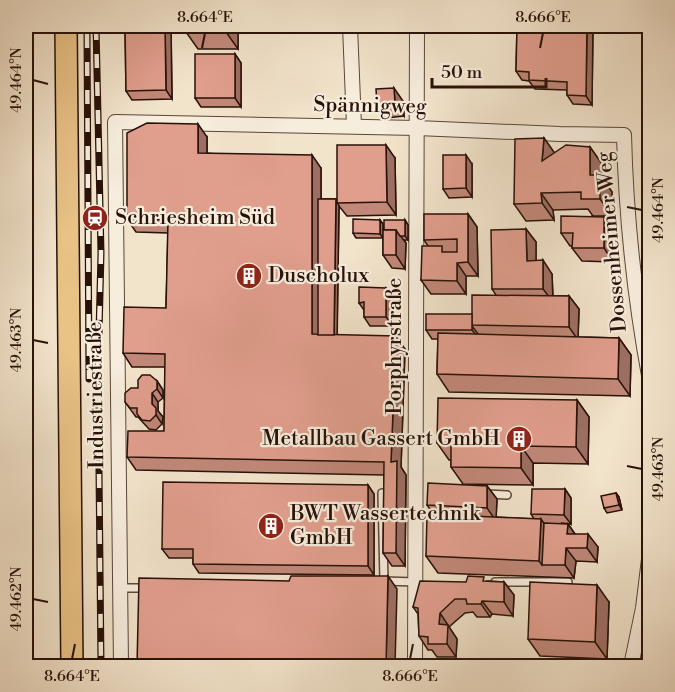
<svg xmlns="http://www.w3.org/2000/svg" width="675" height="692" font-family="'Libre Bodoni',serif">
<style>
.lines{fill:none;stroke-linecap:round;stroke-linejoin:round}
.lane-casing{stroke:#5a4639;stroke-width:10}
.street-casing{stroke:#5a4639;stroke-width:16}
.primary-casing{stroke:#281108;stroke-width:24}
.lane{stroke:#f7eddd;stroke-width:7}
.street{stroke:#f7eddd;stroke-width:14}
.primary{stroke:#e9c286;stroke-width:21}
.rail-casing{stroke:#281108;stroke-width:7}
.rail{stroke:#f7eddd;stroke-width:4.5;stroke-dasharray:14;stroke-linecap:butt}
.wall{fill:#c18879;stroke:#281108;stroke-width:1.5}
.shaded-wall{fill:#9d6f63;stroke:#281108;stroke-width:1.5}
.building{fill:#e09e8d;stroke:#281108;stroke-width:1.5}
.ticks{fill:none;stroke:#281108;stroke-width:2}
.labels{text-anchor:middle;dominant-baseline:central;stroke-width:4.5;stroke-linejoin:round;paint-order:stroke}
.street-label{font-size:21px;fill:#281108;stroke:#f7eddd}
.poi-label{font-size:21px;fill:#281108;stroke:#f7eddd;text-anchor:start}
.neatline{fill:none;stroke:#281108;stroke-width:2}
.ticks-label{font-size:15px;text-anchor:middle;fill:#281108}
</style>
<rect width="100%" height="100%" fill="#f2e3cb"/>
<filter id="stains"><feTurbulence type="fractalNoise" baseFrequency=".00333" numOctaves="4"/><feColorMatrix values="0 0 0 0 .2 0 0 0 0 .09 0 0 0 0 .02 0 0 0 .5 -.17"/></filter>
<radialGradient id="worn" r=".72"><stop offset=".6" stop-color="#630" stop-opacity="0"/><stop offset="1" stop-color="#630" stop-opacity=".3"/></radialGradient>
<g class="lines">
<g class="lane-casing">
<g id="lane">
<polyline points="487,494 507,495"/>
<polyline points="381,581 384,581 382,493"/>
<polyline points="384,581 415,582"/>
<polyline points="495,582 568,582"/>
<polyline points="120,588 140,588"/>
</g>
</g>
<g class="street-casing">
<g id="street">
<polyline points="350,26 354,126"/>
<path d="M 121,666 L 115,122 L 417,128 L 560,134 L 624,135 C 626,216 635,301 650,381"/>
<polyline points="415,666 417,26"/>
<polyline points="631,666 643,608 650,551"/>
</g>
</g>
<g class="primary-casing">
<polyline id="primary" points="66,26 72,666"/>
</g>
<use href="#lane" class="lane"/>
<use href="#street" class="street"/>
<use href="#primary" class="primary"/>
<g class="rail-casing">
<g id="rail">
<polyline points="96,26 101,253 98,373 101,666"/>
<polyline points="87,34 89,379"/>
</g>
</g>
<use href="#rail" class="rail"/>
</g>
<g class="wall">
<polygon points="125,26 171,26 172,99 132,100 126,91"/>
<polygon points="186,26 238,26 238,49 198,49 186,32"/>
<polygon points="517,26 593,26 592,105 573,104 567,95 567,90 535,89 529,81 522,80 516,71"/>
<polygon points="235,54 241,63 241,107 201,107 195,98"/>
<polygon points="403,101 404,116 386,118 377,105"/>
<polygon points="207,137 207,153 321,168 321,199 336,199 337,201 395,158 396,215 347,216 339,206 337,335 405,349 401,467 406,475 405,566 392,566 383,553 384,475 136,470 127,457 164,431 165,367 132,367 123,353 166,308 168,233 136,232 127,219"/>
<polygon points="544,138 554,153 590,147 602,164 602,178 612,192 612,216 593,216 613,230 613,262 582,261 572,248 572,246 570,246 561,233 593,216 588,209 553,210 554,220 526,221 514,204"/>
<polygon points="472,164 472,197 449,198 443,189"/>
<polygon points="468,214 477,227 478,276 466,276 466,294 431,294 421,280 428,246 424,240"/>
<polygon points="380,220 383,224 383,230 405,220 408,225 408,240 404,240 406,243 405,269 392,268 383,255 383,238 356,238 353,233"/>
<polygon points="526,229 536,242 536,260 552,274 553,296 569,296 579,309 578,337 619,338 631,355 630,396 449,392 437,374 438,339 432,339 426,330 472,314 496,295 492,289"/>
<polygon points="393,296 393,326 370,326 364,317 364,310 359,303"/>
<polygon points="157,381 163,390 163,398 158,402 158,411 163,417 162,424 156,430 149,429 138,417 136,417 125,402"/>
<polygon points="577,400 589,417 588,464 533,463 533,485 463,484 451,467 451,460 449,460 437,443"/>
<polygon points="368,485 374,494 374,575 199,573 193,564 193,558 169,558 162,549"/>
<polygon points="487,486 497,499 496,517 534,519 531,514 565,489 571,498 571,524 561,523 568,524 575,534 598,547 597,562 576,561 574,578 438,573 426,556 434,515 427,505"/>
<polygon points="616,493 619,497 622,510 607,513 604,508"/>
<polygon points="487,581 504,582 514,595 513,616 492,614 490,617 477,617 473,612 465,613 449,627 457,639 456,657 437,657 432,650 428,650 419,636 418,614 413,607"/>
<polygon points="609,602 607,659 540,656 528,639"/>
</g>
<g class="shaded-wall">
<polygon points="165,26 171,26 172,99 166,90"/>
<polygon points="226,26 238,26 238,49 226,32"/>
<polygon points="587,26 593,26 592,105 586,96"/>
<polygon points="235,54 241,63 241,107 235,98"/>
<polygon points="394,88 403,101 404,116 395,103"/>
<polygon points="198,124 207,137 207,166 198,153"/>
<polygon points="544,138 556,155 542,161"/>
<polygon points="386,145 395,158 396,215 387,202"/>
<polygon points="590,147 602,164 602,178 612,192 612,216 600,199 590,175"/>
<polygon points="312,155 321,168 321,343 312,334"/>
<polygon points="466,155 472,164 472,197 466,188"/>
<polygon points="541,193 553,210 554,220 542,203"/>
<polygon points="336,199 339,206 337,348 334,343"/>
<polygon points="468,214 477,227 478,276 468,262"/>
<polygon points="604,217 613,230 613,262 604,248"/>
<polygon points="380,220 383,224 383,238 380,234"/>
<polygon points="405,220 408,225 408,240 405,236"/>
<polygon points="526,229 536,242 536,274 527,261"/>
<polygon points="396,230 406,243 405,269 396,255"/>
<polygon points="543,260 552,274 553,302 543,289"/>
<polygon points="457,263 466,276 466,294 457,281"/>
<polygon points="386,288 393,296 393,326 386,317"/>
<polygon points="569,296 579,309 578,340 569,327"/>
<polygon points="472,326 479,335 479,339 472,330"/>
<polygon points="396,336 405,349 401,467 406,475 405,566 396,553 391,462"/>
<polygon points="619,338 631,355 630,396 618,379"/>
<polygon points="157,381 163,390 163,398 157,389"/>
<polygon points="152,393 158,402 158,411 163,417 162,424 156,415 152,404"/>
<polygon points="577,400 589,417 588,464 576,447"/>
<polygon points="521,446 533,463 533,485 521,468"/>
<polygon points="368,485 374,494 374,575 368,566"/>
<polygon points="487,486 497,499 496,521 487,508"/>
<polygon points="565,489 571,498 571,524 564,515"/>
<polygon points="616,493 619,497 622,510 619,505"/>
<polygon points="541,519 553,536 542,565 539,561"/>
<polygon points="568,524 577,537 567,534"/>
<polygon points="588,534 598,547 597,562 587,548"/>
<polygon points="566,548 576,561 574,578 565,565"/>
<polygon points="388,576 397,589 395,666 386,666"/>
<polygon points="504,582 514,595 513,616 504,602"/>
<polygon points="597,585 609,602 607,659 595,642"/>
<polygon points="482,601 492,614 490,617 481,604"/>
<polygon points="440,613 457,639 456,657 447,644 439,624"/>
</g>
<g class="building">
<polygon points="125,26 165,26 166,90 126,91"/>
<rect x="186" y="26" width="40" height="6"/>
<polygon points="517,26 587,26 586,96 567,95 567,82 529,80 529,72 516,71"/>
<rect x="195" y="54" width="40" height="44"/>
<polygon points="394,88 395,103 377,105 376,89"/>
<polygon points="147,123 198,124 198,153 312,155 312,334 396,336 391,462 397,461 396,553 383,553 384,462 127,457 128,431 164,431 165,354 123,353 124,307 166,308 168,220 127,219 127,133"/>
<polygon points="544,138 542,161 566,145 590,147 590,175 600,175 600,199 581,199 581,192 541,193 542,203 514,204 515,139"/>
<polygon points="337,145 386,145 387,202 337,203"/>
<polygon points="443,155 466,155 466,188 443,189"/>
<polygon points="318,199 336,199 334,335 318,335"/>
<polygon points="424,214 468,214 468,262 457,263 457,281 421,280 422,246 442,246 442,252 457,252 457,239 424,240"/>
<polygon points="561,216 604,217 604,248 572,248 573,233 561,233"/>
<polygon points="353,219 380,220 380,234 353,233"/>
<polygon points="384,220 405,220 405,236 400,236 396,230 384,230"/>
<polygon points="526,229 527,261 543,260 543,289 492,289 491,230"/>
<rect x="383" y="230" width="13" height="25"/>
<polygon points="359,287 386,288 386,317 364,317 364,302 359,303"/>
<polygon points="472,295 569,296 569,327 472,325"/>
<rect x="426" y="314" width="46" height="16"/>
<polygon points="438,333 619,338 618,379 437,374"/>
<polygon points="142,375 150,375 157,381 157,389 152,393 152,404 156,408 156,415 150,421 142,420 137,414 137,408 130,408 125,402 125,393 131,388 138,388 138,380"/>
<polygon points="438,398 577,400 576,447 521,446 521,468 451,467 451,444 437,443"/>
<polygon points="163,482 368,485 368,566 193,564 193,549 162,549"/>
<polygon points="428,483 487,486 487,508 427,505"/>
<polygon points="532,489 565,489 564,515 531,514"/>
<polygon points="616,493 619,505 604,508 601,496"/>
<polygon points="427,514 541,519 539,561 426,556"/>
<polygon points="544,523 568,524 567,534 588,534 587,548 566,548 565,565 542,565"/>
<polygon points="291,576 388,576 386,666 137,666 139,578 289,581"/>
<polygon points="468,576 484,577 483,581 504,582 504,602 482,601 481,604 467,604 466,599 455,599 440,613 439,624 448,625 447,644 428,644 428,637 419,636 418,608 413,607 420,581 466,582"/>
<polygon points="530,582 597,585 595,642 528,639"/>
</g>
<path class="ticks" d="M 202,48 L 205,33M 540,48 L 543,33M 33,80 L 48,84M 627,207 L 642,210M 33,340 L 48,343M 627,466 L 642,469M 33,599 L 48,602M 72,659 L 75,644M 410,659 L 413,644"/>
<defs>
<g id="station-disc" transform="scale(1.35)"><circle r="9.5" fill="#8f2418" stroke="#f7eddd"/><path d="M-3-6H3Q5-6 5-4V2Q5 4 3 4L4.5 6H3L1.5 4h-3L-3 6H-4.5L-3 4Q-5 4-5 2V-4Q-5-6-3-6ZM-3.5-4v3h7v-3ZM-3.5 1v1.5H-2V1ZM2 1v1.5H3.5V1Z" fill="#fff"/></g>
<g id="building-disc" transform="scale(1.35)"><circle r="9.5" fill="#8f2418" stroke="#f7eddd"/><path d="M-4-6H4V6H1V3H-1V6H-4ZM-2.5-4.3h1.7v1.8h-1.7ZM.8-4.3h1.7v1.8H.8ZM-2.5-1h1.7V.8h-1.7ZM.8-1h1.7V.8H.8Z" fill="#fff"/></g>
</defs>
<g fill-rule="evenodd">
<use href="#station-disc" x="95" y="218"/>
<use href="#building-disc" x="249" y="276"/>
<use href="#building-disc" x="519" y="439"/>
<use href="#building-disc" x="271" y="526"/>
</g>
<g class="labels">
<g class="street-label">
<text transform="translate(370 106) rotate(1)">Spännigweg</text>
<text transform="translate(612 242) rotate(-95)">Dossenheimer Weg</text>
<text transform="translate(395 346) rotate(-90)">Porphyrstraße</text>
<text transform="translate(96 395) rotate(-91)">Industriestraße</text>
</g>
<g class="poi-label">
<text x="115" y="218">Schriesheim Süd</text>
<text x="268" y="276">Duscholux</text>
<text x="500" y="439" text-anchor="end">Metallbau Gassert GmbH</text>
<text x="290" y="514">BWT Wassertechnik<tspan x="290" dy="24">GmbH</tspan></text>
</g>
</g>
<rect width="675" height="692" fill="none" stroke="#f2e3cb" stroke-width="66"/>
<path d="M432 78v9h114v-9" fill="none" stroke="#281108" stroke-width="3"/>
<text x="441" y="78" font-size="18" fill="#281108" stroke="#f7eddd" stroke-width="4.5" paint-order="stroke">50 m</text>
<rect x="33" y="33" width="609" height="626" class="neatline"/>
<g class="ticks-label">
<text x="205" y="22">8.664°E</text>
<text x="543" y="22">8.666°E</text>
<text transform="translate(16 80) rotate(-90)" y="5">49.464°N</text>
<text transform="translate(658 210) rotate(-90)" y="5">49.464°N</text>
<text transform="translate(16 340) rotate(-90)" y="5">49.463°N</text>
<text transform="translate(658 469) rotate(-90)" y="5">49.463°N</text>
<text transform="translate(16 599) rotate(-90)" y="5">49.462°N</text>
<text x="72" y="681">8.664°E</text>
<text x="410" y="681">8.666°E</text>
</g>
<rect width="100%" height="100%" filter="url(#stains)"/>
<rect width="100%" height="100%" fill="url(#worn)"/>
</svg>
